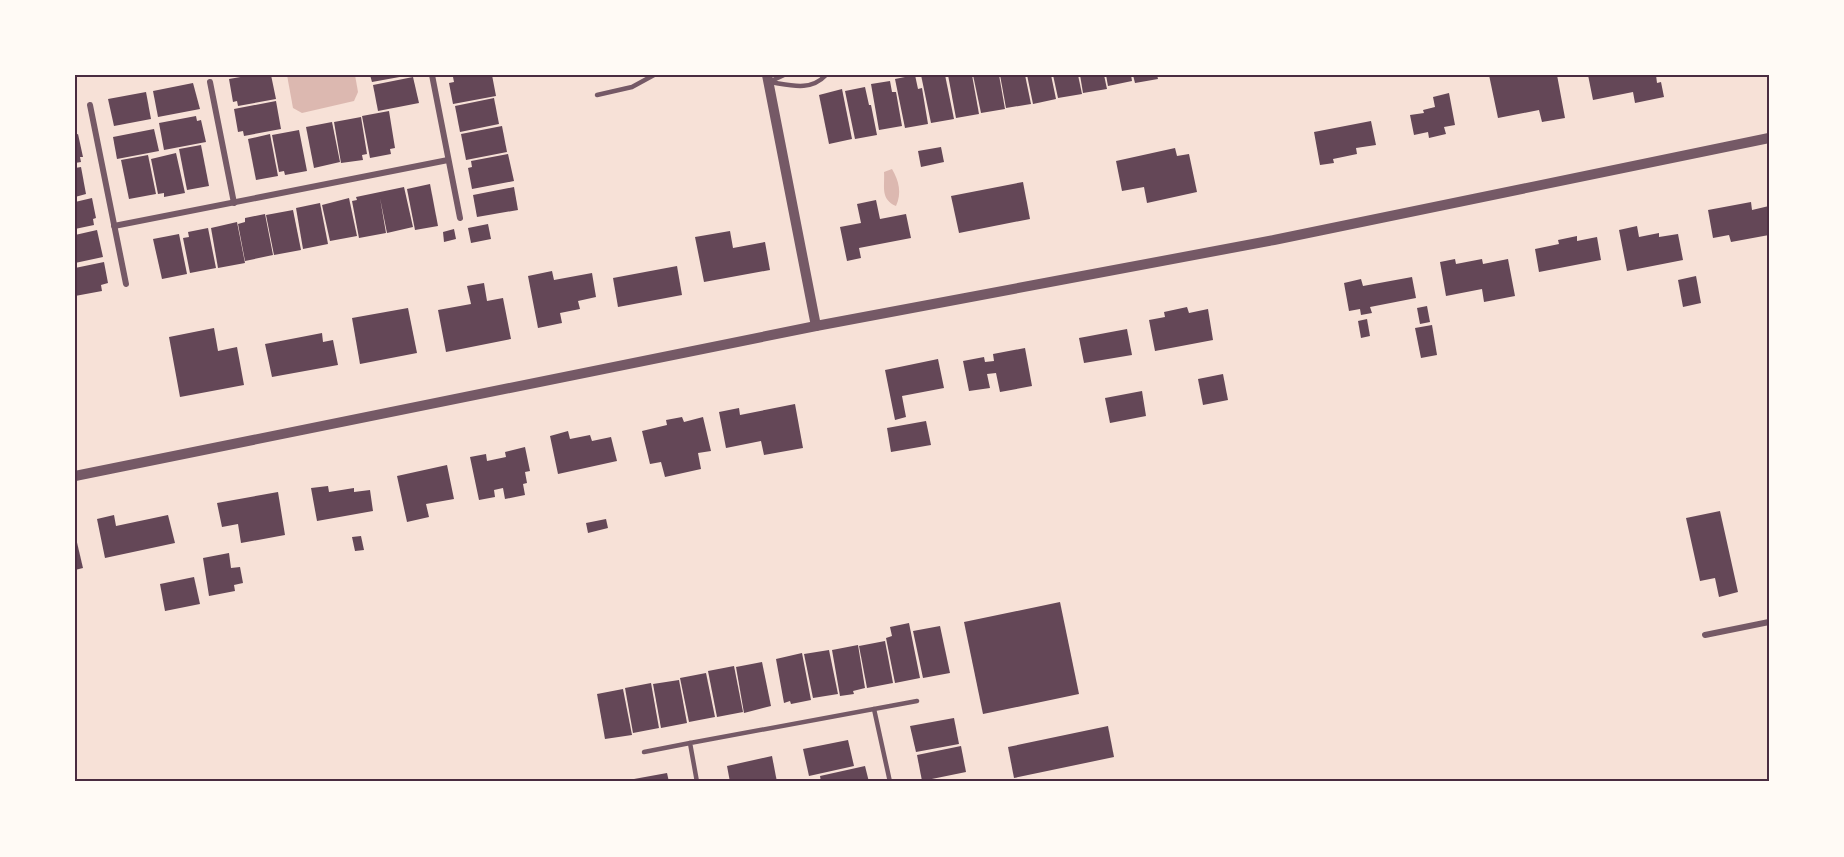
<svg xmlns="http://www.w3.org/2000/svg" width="1844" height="857" font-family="'Crimson Pro',serif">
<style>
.water{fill:#dcb8b0}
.building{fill:#644757}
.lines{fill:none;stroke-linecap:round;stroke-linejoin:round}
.service{stroke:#755966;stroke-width:4.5}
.minor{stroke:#755966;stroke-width:6}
.tertiary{stroke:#755966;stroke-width:10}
.neatline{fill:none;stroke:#4a2c40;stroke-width:2}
</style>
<rect width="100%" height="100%" fill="#f7e1d7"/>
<g class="water">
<polygon points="287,75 355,75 358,92 354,101 302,113 293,108"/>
<path d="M 892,169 C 899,181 902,193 896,206 C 880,199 885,187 884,172 Z"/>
</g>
<g class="building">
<polygon points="252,75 271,75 276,99 238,106 237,101 233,102 229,79"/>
<polygon points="370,75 405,75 405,76 372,82"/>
<polygon points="463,75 492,75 496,96 453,104 449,83 454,82 453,77"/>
<polygon points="915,75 918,89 922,88 928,124 905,128 895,79"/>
<polygon points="921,75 945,75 954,119 931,123"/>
<polygon points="948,75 972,75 979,114 956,118"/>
<polygon points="973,75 999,75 1005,109 981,113"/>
<polygon points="1000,75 1025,75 1031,104 1006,108"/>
<polygon points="1027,75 1051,75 1056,99 1033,104"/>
<polygon points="1053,75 1078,75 1082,94 1058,98"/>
<polygon points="1080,75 1104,75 1107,89 1083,93"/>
<polygon points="1106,75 1131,75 1132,81 1108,86"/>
<polygon points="1133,75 1157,75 1158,79 1135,83"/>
<polygon points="1489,75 1557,75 1565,118 1542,122 1539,110 1498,118"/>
<polygon points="1588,75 1656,75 1657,83 1661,82 1664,97 1635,103 1633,92 1593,100"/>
<polygon points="413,77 419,103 378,111 373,85"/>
<polygon points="890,81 892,92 896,92 902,126 879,130 871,84"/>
<polygon points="193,83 200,109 158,117 153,91"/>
<polygon points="865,87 869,105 871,105 877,135 855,139 845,91"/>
<polygon points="842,89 852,139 829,144 819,95"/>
<polygon points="146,92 151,119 114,126 108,99"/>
<polygon points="1449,93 1455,125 1444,127 1446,134 1429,138 1428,132 1414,135 1410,115 1424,113 1423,110 1435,107 1433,97"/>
<polygon points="494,98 499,124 460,132 455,106"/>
<polygon points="276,101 281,129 244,136 243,131 238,132 234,109"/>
<polygon points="389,111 395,148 390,149 391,154 370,158 362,116"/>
<polygon points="196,116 197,121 201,120 206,142 164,150 159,123"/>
<polygon points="361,117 367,154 362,155 363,160 341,163 334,122"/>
<polygon points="1371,121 1376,145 1356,148 1357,154 1333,159 1334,163 1320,165 1314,132"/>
<polygon points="332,122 340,162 314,168 306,127"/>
<polygon points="502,126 507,152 466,160 461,134"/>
<polygon points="154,129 159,151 117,159 113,137"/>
<polygon points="299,130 307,171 285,175 284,171 279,172 272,135"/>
<polygon points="78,134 83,157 80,157 81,162 75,163 75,135"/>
<polygon points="270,134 278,176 256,180 248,139"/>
<polygon points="201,145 209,186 187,190 179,149"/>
<polygon points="941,147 944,162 921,167 918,151"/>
<polygon points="1175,148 1177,156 1189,154 1197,192 1147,203 1144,187 1122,191 1116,161"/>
<polygon points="176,153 185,193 164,197 164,193 158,194 151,159"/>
<polygon points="508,154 514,181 472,189 468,168 472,167 471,161"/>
<polygon points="148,155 156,194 129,199 121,160"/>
<polygon points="81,167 86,194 75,197 75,168"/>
<polygon points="1023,182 1030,219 959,233 951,196"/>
<polygon points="430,184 438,226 415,230 407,189"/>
<polygon points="404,187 413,227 387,233 380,198 386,233 359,238 352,201 357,200 356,197"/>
<polygon points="514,187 518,210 477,217 473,195"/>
<polygon points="92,198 96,218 93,219 94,225 75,229 75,202"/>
<polygon points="349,198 357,236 330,241 322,205"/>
<polygon points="876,200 880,219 906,214 911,238 859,248 861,258 847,261 840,227 861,223 857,204"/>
<polygon points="1751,202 1752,210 1769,206 1769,235 1731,242 1729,235 1713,238 1708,210"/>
<polygon points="320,203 328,244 303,249 296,208"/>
<polygon points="293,210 301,250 274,255 266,215"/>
<polygon points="265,214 273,255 245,261 238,224 245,222 245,218"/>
<polygon points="237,222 245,263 218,268 211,228"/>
<polygon points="488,224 491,239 471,243 468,228"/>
<polygon points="1637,226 1639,237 1659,233 1659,237 1678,234 1683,260 1627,271 1619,230"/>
<polygon points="208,228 216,268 190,273 183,238 189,237 188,232"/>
<polygon points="454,229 456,239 444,242 443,232"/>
<polygon points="97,230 103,257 75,263 75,235"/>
<polygon points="730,231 733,248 765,242 770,270 704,282 695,237"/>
<polygon points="179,234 187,274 162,279 153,239"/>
<polygon points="1577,236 1577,241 1597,237 1601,260 1539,272 1535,249 1559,244 1558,240"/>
<polygon points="1455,259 1456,264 1482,259 1483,264 1508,259 1515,296 1484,302 1482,289 1446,296 1440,262"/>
<polygon points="104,262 108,283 101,285 102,291 75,296 75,268"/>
<polygon points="677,266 682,295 618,307 613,278"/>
<polygon points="552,271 554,280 592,273 596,297 578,301 580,309 560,313 562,323 538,328 528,276"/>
<polygon points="1696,276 1701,303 1683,307 1678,280"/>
<polygon points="1412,277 1416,298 1370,307 1372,313 1361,315 1360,309 1349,311 1344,283 1361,279 1363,286"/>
<polygon points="484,283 487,301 503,298 511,339 446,352 438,310 471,304 467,286"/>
<polygon points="1427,306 1430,322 1420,324 1417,308"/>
<polygon points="1187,307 1189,313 1208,309 1213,340 1155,351 1149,320 1165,317 1164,312"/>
<polygon points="408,308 417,353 360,364 352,318"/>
<polygon points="1367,319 1370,336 1361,338 1358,321"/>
<polygon points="1432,325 1437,355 1421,358 1415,328"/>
<polygon points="214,328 218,351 237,347 244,385 180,397 169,337"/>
<polygon points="1127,329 1132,355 1084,363 1079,338"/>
<polygon points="322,333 323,342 333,340 338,365 272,377 265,344"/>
<polygon points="1025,348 1032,386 1000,392 996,373 987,374 990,388 969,391 963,361 984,357 985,362 994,361 993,354"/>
<polygon points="938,359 944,388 902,396 906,417 895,420 885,370"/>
<polygon points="1223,374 1228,400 1203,405 1198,379"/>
<polygon points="1142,391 1146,416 1110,423 1105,398"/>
<polygon points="795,404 803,448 764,455 761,441 726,448 719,412 739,408 740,415"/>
<polygon points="682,417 684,422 703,417 711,451 698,453 701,469 665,477 661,462 650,464 642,431 667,425 666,420"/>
<polygon points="926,421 931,445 891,452 887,428"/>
<polygon points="568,431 570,439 590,435 592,441 611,437 617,461 558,474 550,436"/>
<polygon points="525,447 530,471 525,472 527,483 523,484 525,495 505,499 503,488 494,490 495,497 479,500 470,457 486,454 487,461 506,457 505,452"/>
<polygon points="447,465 454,499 426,504 429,517 407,522 397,476"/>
<polygon points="328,486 329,492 354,488 354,492 370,490 373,511 317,521 311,488"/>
<polygon points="278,492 285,535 241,543 238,524 222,527 217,503"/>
<polygon points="1720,511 1738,592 1719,597 1715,578 1700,581 1686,518"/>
<polygon points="114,515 116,526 168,515 175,543 105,558 97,519"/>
<polygon points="606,519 608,528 588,533 586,523"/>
<polygon points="75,534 83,568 75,570"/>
<polygon points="361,536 364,550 355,551 352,537"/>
<polygon points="229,553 231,568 240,567 243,583 234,585 235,591 209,596 203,558"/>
<polygon points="194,577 200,604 165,611 160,584"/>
<polygon points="1060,602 1079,694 983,714 964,622"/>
<polygon points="909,623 920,678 895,683 886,638 892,636 890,627"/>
<polygon points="940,626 950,673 923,678 913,631"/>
<polygon points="885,641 893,683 867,688 859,646"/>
<polygon points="858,645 865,688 853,691 854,694 840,696 832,650"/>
<polygon points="829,650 838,694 813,698 804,654"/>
<polygon points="802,653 811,700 791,704 790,701 784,703 776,659"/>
<polygon points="762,662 771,706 744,713 736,667"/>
<polygon points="734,666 743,712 717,717 708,671"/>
<polygon points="706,673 715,717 689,722 680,678"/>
<polygon points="679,680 687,723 661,728 653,684"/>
<polygon points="651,683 659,728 633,733 625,688"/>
<polygon points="623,689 632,735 605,739 597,694"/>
<polygon points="954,718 959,744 916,752 910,726"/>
<polygon points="1108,726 1114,757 1014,778 1008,747"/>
<polygon points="848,740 854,766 809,776 803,749"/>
<polygon points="961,746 966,772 922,781 917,755"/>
<polygon points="772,756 777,782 730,782 727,766"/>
<polygon points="865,766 869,782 821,782 820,776"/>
<polygon points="667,773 669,782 623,782 623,781"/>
</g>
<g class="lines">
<g class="service">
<path d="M 769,82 C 790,85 810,92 826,75"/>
<polyline points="769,82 784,75"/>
<polyline points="597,95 632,87 654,75"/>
<polyline points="874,709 890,782"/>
<polyline points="644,752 690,743"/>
<polyline points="697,782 690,743 917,701"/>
</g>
<g class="minor">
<polyline points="432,75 460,218"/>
<polyline points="210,82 234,203"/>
<polyline points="90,105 126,284"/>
<polyline points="114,226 448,160"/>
<polyline points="1705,635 1769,622"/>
</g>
<g class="tertiary">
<polyline points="767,75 816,326"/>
<polyline points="75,476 816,326 1274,240 1769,138"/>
</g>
</g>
<rect width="1844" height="857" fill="none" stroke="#fffaf5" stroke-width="153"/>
<rect x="76" y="76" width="1692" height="704" class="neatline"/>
</svg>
